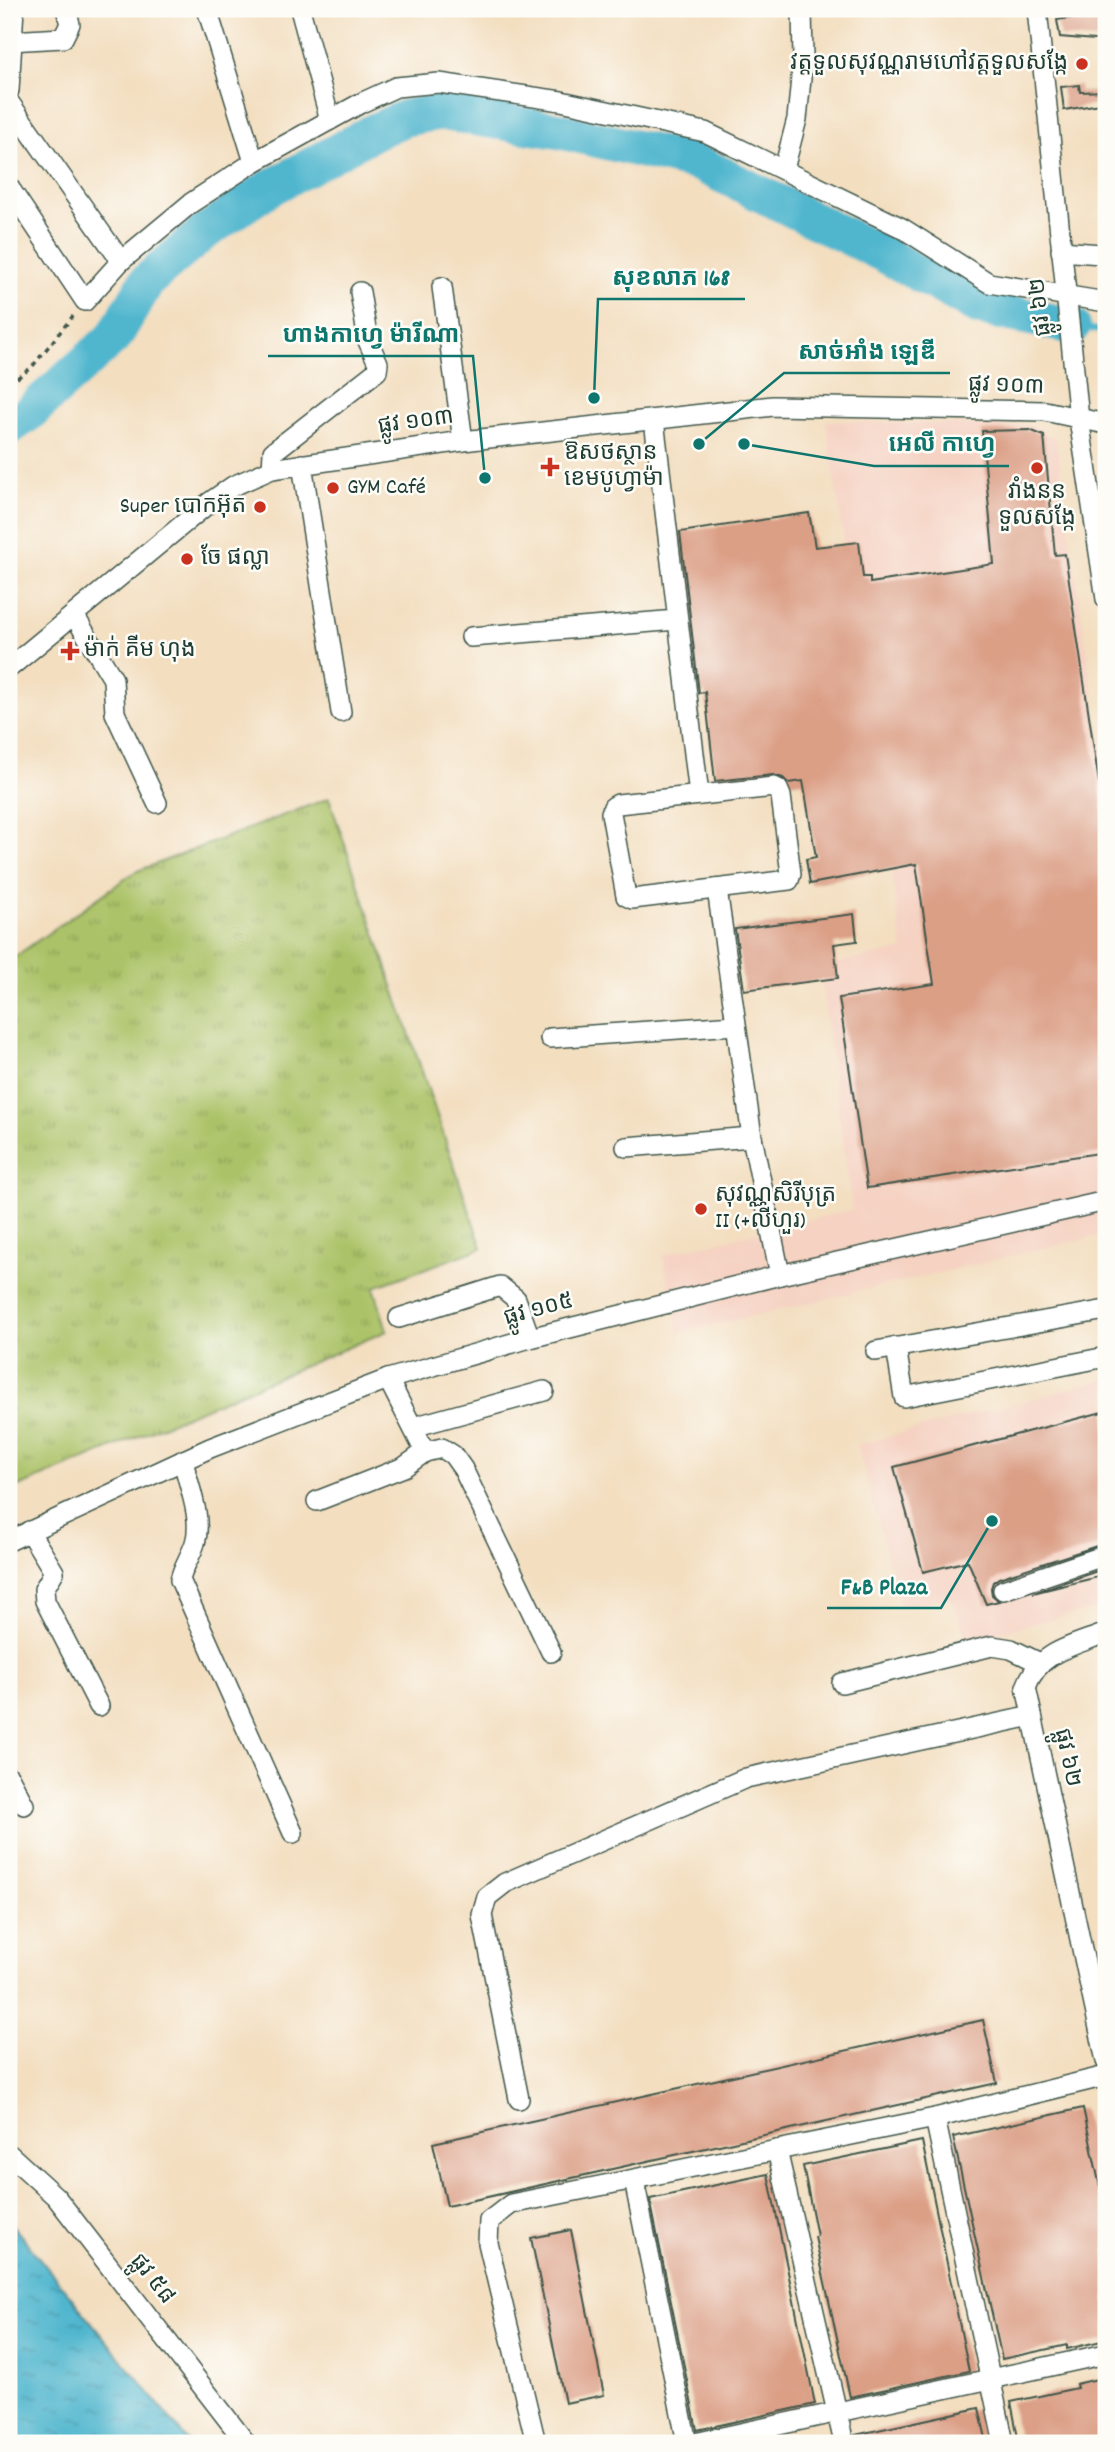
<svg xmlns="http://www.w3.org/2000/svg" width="1115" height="2452" font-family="Dekko,'Noto Sans Khmer',sans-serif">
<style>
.built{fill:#f5d2c2}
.grass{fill:url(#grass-tufts);stroke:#66804e;stroke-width:2}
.water{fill:url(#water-ripples);stroke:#387a81;stroke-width:2}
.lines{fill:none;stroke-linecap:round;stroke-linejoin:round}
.stream{stroke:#50b6ce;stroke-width:6}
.river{stroke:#50b6ce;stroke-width:37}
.building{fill:#db9f86}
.minor-casing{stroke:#3f5549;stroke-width:22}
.path{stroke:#3f5549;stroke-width:3.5;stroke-dasharray:5 5;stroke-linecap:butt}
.minor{stroke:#fff;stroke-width:19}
.poi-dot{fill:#c8321e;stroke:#fdfcf7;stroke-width:2.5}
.labels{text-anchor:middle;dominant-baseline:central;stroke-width:5;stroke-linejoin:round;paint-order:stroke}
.poi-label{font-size:23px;fill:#1f3d34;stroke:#fdfcf7;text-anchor:start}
.street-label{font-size:23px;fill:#1f3d34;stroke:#fdfcf7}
.leader{fill:none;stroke:#0f766e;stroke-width:2.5}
.callout-dot{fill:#0f766e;stroke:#fdfcf7;stroke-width:2.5}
.callout-label{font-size:24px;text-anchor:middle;font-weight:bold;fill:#0f766e;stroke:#fdfcf7;stroke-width:5;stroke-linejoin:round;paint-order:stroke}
</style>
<defs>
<pattern id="grass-tufts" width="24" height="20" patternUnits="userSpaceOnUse" patternTransform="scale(1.75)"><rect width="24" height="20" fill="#acc267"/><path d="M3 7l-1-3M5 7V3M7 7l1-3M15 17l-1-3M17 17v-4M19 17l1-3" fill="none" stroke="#8b9f56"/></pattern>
<pattern id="water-ripples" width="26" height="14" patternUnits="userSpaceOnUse" patternTransform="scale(1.75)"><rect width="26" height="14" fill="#50b6ce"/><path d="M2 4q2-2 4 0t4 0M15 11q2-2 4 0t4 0" fill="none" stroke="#4295a8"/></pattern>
</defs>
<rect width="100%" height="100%" fill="#fdfcf7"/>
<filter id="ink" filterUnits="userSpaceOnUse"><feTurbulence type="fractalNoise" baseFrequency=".0143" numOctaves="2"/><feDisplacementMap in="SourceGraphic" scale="14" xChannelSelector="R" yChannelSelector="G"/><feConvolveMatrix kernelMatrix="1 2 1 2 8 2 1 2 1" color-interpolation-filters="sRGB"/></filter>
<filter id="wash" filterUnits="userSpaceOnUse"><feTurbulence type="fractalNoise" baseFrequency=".00686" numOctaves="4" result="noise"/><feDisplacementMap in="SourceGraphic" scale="28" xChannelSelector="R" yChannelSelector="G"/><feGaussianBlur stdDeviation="1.57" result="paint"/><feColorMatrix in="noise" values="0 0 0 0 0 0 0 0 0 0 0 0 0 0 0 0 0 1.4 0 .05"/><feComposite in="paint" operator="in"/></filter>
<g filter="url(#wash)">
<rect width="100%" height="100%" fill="#f3dec0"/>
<g class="built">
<polygon points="826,421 1032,426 1056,439 1106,781 1106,1234 679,1333 662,1255 852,1210 819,966 903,950"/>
<polygon points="1106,1379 1106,1606 968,1640 950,1597 901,1608 857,1445"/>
</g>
<polygon class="grass" points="329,798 482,1248 374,1287 387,1331 9,1491 9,961 135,872"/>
<polygon class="water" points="9,2221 190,2443 9,2443"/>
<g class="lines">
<polyline class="stream" points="1074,326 1106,332"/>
<polyline class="river" points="9,427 29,413 114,337 147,281 202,234 266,190 375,131 405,118 439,112 561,131 698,163 887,256 979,307 1072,326"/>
</g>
<g id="blocks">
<g class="building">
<polygon points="1076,17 1106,20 1106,41 1060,37 1057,20"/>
<polygon points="1079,85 1080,92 1106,91 1106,103 1064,110 1061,87"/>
<polygon points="1030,430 1044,436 1055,555 1065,554 1106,830 1106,1152 867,1188 839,998 934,984 916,864 810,884 806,859 816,857 803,781 788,783 783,778 773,775 715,781 705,692 699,693 680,532 809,513 815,547 859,542 863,577 870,577 870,583 994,564 982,431"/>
<polygon points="854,914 857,941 834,944 838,978 744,990 735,929"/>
<polygon points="1106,1411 1106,1543 999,1578 993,1582 991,1588 992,1595 999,1601 986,1604 968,1561 923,1572 894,1467"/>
<polygon points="1106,1568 1106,1575 1033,1593"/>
<polygon points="983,2020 997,2083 447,2206 433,2143"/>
<polygon points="1083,2108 1106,2215 1106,2340 1067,2349 1067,2345 1002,2359 953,2137"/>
<polygon points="922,2141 969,2371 850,2397 815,2237 817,2236 803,2166"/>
<polygon points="768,2174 815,2404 697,2430 650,2199"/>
<polygon points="571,2230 604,2395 565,2403 531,2238"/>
<polygon points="1106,2377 1106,2443 1019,2443 1011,2402 1077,2388 1076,2384"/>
<polygon points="979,2408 987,2443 856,2443 855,2435"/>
</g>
</g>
</g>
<g filter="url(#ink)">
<use href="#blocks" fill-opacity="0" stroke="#3f5549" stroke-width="2"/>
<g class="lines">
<g class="minor-casing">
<g id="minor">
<polyline points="207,9 254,162"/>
<polyline points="300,9 330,120"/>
<polyline points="1037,9 1079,419 1106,599"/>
<polyline points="9,41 63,38 70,24 66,9"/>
<polyline points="9,90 14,9"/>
<polyline points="9,102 121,261"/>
<polyline points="784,169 797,119 803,58 802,9"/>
<polyline points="9,187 85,301 121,261 191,203 254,162 361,103 396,87 439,83 561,101 705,132 902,228 989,283 1106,302"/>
<polyline points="1061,251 1101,254 1106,259"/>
<polyline points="442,287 463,441"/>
<polyline points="654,420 699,795"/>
<polyline points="302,464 341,712"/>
<polyline points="272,469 273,452 377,371 378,363 368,341 360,292"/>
<polyline points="74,615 113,679 115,713 157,803"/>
<polyline points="471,637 677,620"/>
<polyline points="9,668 210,502 233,486 272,469 463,441 773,406 1045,411 1106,424"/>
<polygon points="774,787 778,789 781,796 791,874 789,880 632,899 626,896 611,813 613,807 618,804"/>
<polyline points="717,889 752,1137 780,1275"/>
<polyline points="550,1038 735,1025"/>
<polyline points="626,1147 752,1137"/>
<polyline points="399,1318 500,1286 516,1299 530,1338"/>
<polyline points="896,1347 904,1397 1106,1357"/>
<polyline points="876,1351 1106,1310"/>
<polyline points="413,1427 544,1391"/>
<polyline points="425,1452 442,1448 453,1455 463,1469 551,1652"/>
<path d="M 183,1460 C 188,1485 203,1518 195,1543 C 191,1556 183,1566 180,1580 L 293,1833"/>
<polyline points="317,1501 404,1467 425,1452 388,1379"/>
<polyline points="29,1531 54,1572 44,1589 45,1601 99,1706"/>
<polyline points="9,1541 210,1448 388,1379 530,1338 780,1275 1106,1201"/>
<polyline points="1003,1590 1106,1555"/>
<path d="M 1106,1633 C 1073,1646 1039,1651 1026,1687 L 1106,2061"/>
<polyline points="842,1683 992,1646 1011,1649 1040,1663"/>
<polyline points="9,1777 24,1805"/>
<polyline points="519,2099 482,1915 487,1897 505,1883 746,1778 1032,1716"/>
<polyline points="935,2118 1004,2443"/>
<polyline points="777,2150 844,2443"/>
<polyline points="9,2154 56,2197 246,2443"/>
<polyline points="634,2180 687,2443"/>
<polyline points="536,2443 488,2243 489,2221 511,2204 935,2118 1106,2076"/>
<polyline points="695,2443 1106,2354"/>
</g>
</g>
<polyline class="path" points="9,384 32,367 73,316"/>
<use href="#minor" class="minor"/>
</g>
</g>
<g class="poi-dot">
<circle cx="1082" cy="64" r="7"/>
<path d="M546.5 456.5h7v7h7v7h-7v7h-7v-7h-7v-7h7z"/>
<circle cx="1037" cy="468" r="7"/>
<circle cx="333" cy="488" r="7"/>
<circle cx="260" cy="507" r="7"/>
<circle cx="187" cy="559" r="7"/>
<path d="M66.5 640.5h7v7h7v7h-7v7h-7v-7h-7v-7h7z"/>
<circle cx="701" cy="1209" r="7"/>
</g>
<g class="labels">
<g class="poi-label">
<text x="1068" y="64" text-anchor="end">វត្តទួលសុវណ្ណរាមហៅវត្តទួលសង្កែ</text>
<text x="564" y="454">ឱសថស្ថាន<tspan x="564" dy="26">ខេមបូហ្វាម៉ា</tspan></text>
<text x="347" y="488">GYM Café</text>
<text x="1037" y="493" text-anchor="middle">វាំងនន<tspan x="1037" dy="26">ទួលសង្កែ</tspan></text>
<text x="246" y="507" text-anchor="end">Super បោកអ៊ុត</text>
<text x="201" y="559">ចែ ផល្លា</text>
<text x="84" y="651">ម៉ាក់ គីម ហុង</text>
<text x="715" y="1196">សុវណ្ណសិរីបុត្រ<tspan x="715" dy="26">II (+លីហួរ)</tspan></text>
</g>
<g class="street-label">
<text transform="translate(1042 307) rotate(-97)">ផ្លូវ ៦២</text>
<text transform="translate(1006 387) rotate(2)">ផ្លូវ ១០៣</text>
<text transform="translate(416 423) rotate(-8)">ផ្លូវ ១០៣</text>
<text transform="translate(539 1311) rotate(-15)">ផ្លូវ ១០៥</text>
<text transform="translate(1066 1758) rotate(78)">ផ្លូវ ៦២</text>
<text transform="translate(151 2280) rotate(52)">ផ្លូវ ៥៨</text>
</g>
</g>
<path class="leader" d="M594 398L598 299H745M485 478L473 356H268M699 444L784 373H950M744 444L874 466H1009M992 1521L941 1608H827"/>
<g class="callout-dot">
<circle cx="594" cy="398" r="7"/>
<circle cx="485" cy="478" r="7"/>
<circle cx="699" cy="444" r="7"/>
<circle cx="744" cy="444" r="7"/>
<circle cx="992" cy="1521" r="7"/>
</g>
<g class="callout-label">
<text x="671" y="285">សុខលាភ 168</text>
<text x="371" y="342">ហាងកាហ្វេ ម៉ារីណា</text>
<text x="867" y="359">សាច់អាំង ឡេឌី</text>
<text x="942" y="451">អេលី កាហ្វេ</text>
<text x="884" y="1594">F&amp;B Plaza</text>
</g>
<rect width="1115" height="2452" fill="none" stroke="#fdfcf7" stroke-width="35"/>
</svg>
